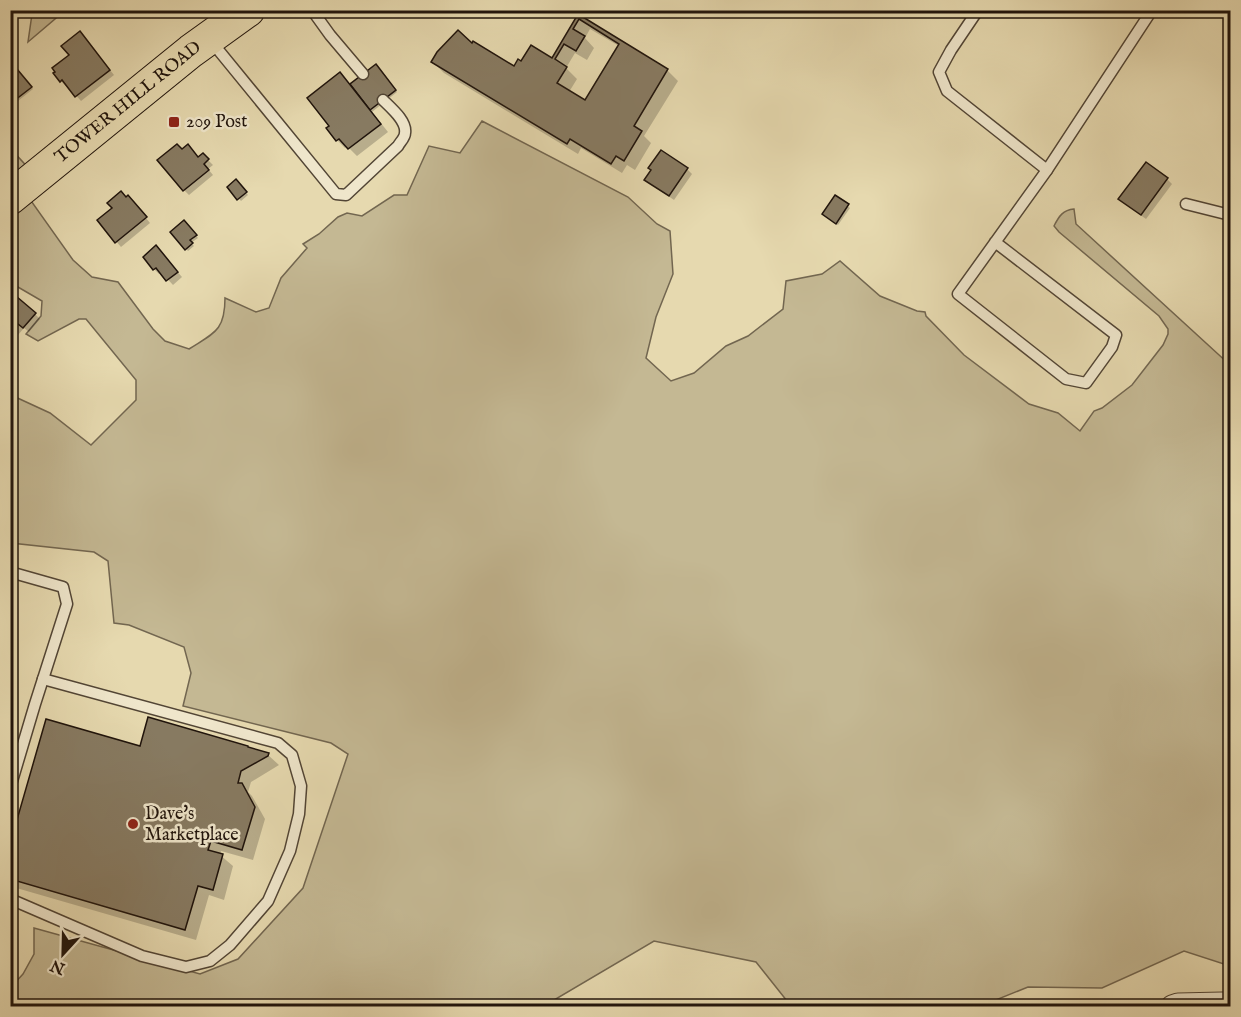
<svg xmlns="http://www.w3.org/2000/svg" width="1241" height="1017" font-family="'IM FELL English',serif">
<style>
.green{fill:#c4b893;stroke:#726650;stroke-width:1.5}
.shadow{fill:#0003;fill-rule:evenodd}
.building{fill:#877a61;stroke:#20140c;stroke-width:1.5;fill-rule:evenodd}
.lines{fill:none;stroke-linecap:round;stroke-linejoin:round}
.lane-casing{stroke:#524535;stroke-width:13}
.street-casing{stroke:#524535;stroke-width:23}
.primary-casing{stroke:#20140c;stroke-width:35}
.lane{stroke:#efe6cb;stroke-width:10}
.street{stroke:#efe6cb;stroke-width:21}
.primary{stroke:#e6d9af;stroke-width:33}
.poi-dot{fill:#8f2418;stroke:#efe6cb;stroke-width:2}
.labels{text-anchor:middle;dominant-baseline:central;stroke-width:5;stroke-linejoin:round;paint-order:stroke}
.street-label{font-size:18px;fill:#20140c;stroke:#efe6cb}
.poi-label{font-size:18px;fill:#20140c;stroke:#efe6cb;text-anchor:start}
</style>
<rect width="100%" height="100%" fill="#e6d9af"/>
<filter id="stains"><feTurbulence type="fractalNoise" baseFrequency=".00333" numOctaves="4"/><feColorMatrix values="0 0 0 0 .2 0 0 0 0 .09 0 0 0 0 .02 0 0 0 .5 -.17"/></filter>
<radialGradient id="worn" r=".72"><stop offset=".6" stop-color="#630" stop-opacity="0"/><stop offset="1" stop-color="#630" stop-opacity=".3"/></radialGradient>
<g class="green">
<polygon points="31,11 61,11 62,13 28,42 32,14"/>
<path d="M 482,121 L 628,197 L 657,224 L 670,231 L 673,274 L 656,317 L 646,358 L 671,381 L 694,373 L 726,346 L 748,336 L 783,309 L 786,281 L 822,274 L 840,261 L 880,296 L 917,311 L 925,312 L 926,316 L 964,355 L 1029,404 L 1058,413 L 1080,431 L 1094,411 L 1102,408 L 1132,385 L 1163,345 L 1168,334 L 1168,329 L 1159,316 L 1059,232 L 1054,226 C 1059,216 1063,210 1074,209 L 1076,224 L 1230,365 L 1230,526 L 1229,527 L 1230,529 L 1230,966 L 1184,951 L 1102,988 L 1028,987 L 981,1006 L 885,1006 L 877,1001 L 875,1006 L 791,1006 L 756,962 L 654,941 L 544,1006 L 11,1006 L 11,987 L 23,974 L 34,954 L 34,928 L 200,974 L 238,959 L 303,888 L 348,754 L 331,743 L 183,706 L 191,673 L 184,647 L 129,625 L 114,623 L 108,561 L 94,552 L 11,543 L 11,395 L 50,413 L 91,445 L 136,400 L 136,380 L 86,319 L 79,319 L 38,341 L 26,334 L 41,316 L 42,301 L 11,283 L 10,148 L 32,172 L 24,191 L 73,260 L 92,277 L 118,282 L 153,329 L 165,341 L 189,349 C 214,333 225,331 225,298 L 256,312 L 269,308 L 281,278 L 307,248 L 303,244 L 319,234 L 338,217 L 347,213 L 362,216 L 394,195 L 407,195 L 429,146 L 460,153 Z"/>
</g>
<g class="shadow">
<path d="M 578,17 L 667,70 L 678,81 L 644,136 L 651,143 L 635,170 L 627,165 L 622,173 L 581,148 L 578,154 L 444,73 L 433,62 L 472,46 L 514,68 L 552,60 ZM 590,29 L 619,46 L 586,102 L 569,92 L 577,79 L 566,68 L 575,53 L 587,60 L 594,48 L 585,38 Z"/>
<polygon points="85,38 114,75 81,101 67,85 66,86 61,81 71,56"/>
<polygon points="378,68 397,92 372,112 388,132 357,156 347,146 345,148 337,140 332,126 340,74 351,85"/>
<polygon points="17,71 33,89 18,101 10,93"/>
<polygon points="182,151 199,158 208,160 213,165 208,169 213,175 189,195 184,190"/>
<polygon points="687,169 692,174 674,200 651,184 646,179"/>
<polygon points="1167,179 1172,184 1146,219 1125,204"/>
<polygon points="236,181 248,195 241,201 229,187"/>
<polygon points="835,197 850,208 838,225 826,216"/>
<polygon points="133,202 150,223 121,247 99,221"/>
<polygon points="184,222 198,238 191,243 194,246 188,251 172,232"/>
<polygon points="160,252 182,277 173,285 161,272 159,274 154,269"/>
<polygon points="35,314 40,319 29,332 24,328 18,335 10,328"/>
<polygon points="141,748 268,755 279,765 251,782 248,792 252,796 265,819 253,860 221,851 220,855 233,866 224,900 209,895 196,940 13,887 10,884 10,849"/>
</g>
<g class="building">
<path d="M 578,14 L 668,69 L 634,126 L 642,131 L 624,161 L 616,156 L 611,164 L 570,139 L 567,144 L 431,62 L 437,52 L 458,30 L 472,43 L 473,41 L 514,66 L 518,59 L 521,61 L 531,45 L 552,58 ZM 579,19 L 619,44 L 585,100 L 557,83 L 567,67 L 555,59 L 564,44 L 576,51 L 585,36 L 573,29 Z"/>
<polygon points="80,31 110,70 75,97 62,80 60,82 53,73 55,72 52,68 69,55 61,46"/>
<polygon points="376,64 396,90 370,110 350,84"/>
<polygon points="17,69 32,87 15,100 10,95 10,75"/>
<polygon points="340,72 381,124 348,149 339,139 336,141 326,128 329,126 307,98"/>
<polygon points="177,144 182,149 188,144 198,157 203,153 209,159 204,164 209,170 183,191 157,160"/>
<polygon points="661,150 688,168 669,196 644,180 651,170 648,168"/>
<polygon points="1146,162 1168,178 1141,215 1118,199"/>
<polygon points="236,179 247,192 237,200 227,187"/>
<polygon points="121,191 126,197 128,195 147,217 115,243 97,220 112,208 107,203"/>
<polygon points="835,195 849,204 836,224 822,214"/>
<polygon points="184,220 197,235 190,240 193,243 185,250 170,232"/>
<polygon points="156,245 178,272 166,281 156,268 153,270 143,257"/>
<polygon points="10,291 36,313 23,328 18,324 12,331 10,329"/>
<polygon points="148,717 248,746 248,747 269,753 268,756 241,771 238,783 242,783 255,807 242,850 211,841 208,850 223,854 213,890 198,886 185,930 10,879 10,844 46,719 140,746"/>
</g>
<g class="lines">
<g class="lane-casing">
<g id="lane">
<polyline points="312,10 330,35 363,74"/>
<polyline points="978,10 951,50 939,72 947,91 1047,170"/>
<polyline points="391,11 391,10"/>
<path d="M 211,41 L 336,194 L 346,195 L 398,146 C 400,142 405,138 405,133 C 407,121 391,108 383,100"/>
<polyline points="1186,204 1230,215"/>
<polyline points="995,242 1116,335 1112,347 1086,383 1066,379 958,294 1047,170 1152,10"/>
<polyline points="10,572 63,587 67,604 35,704 10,788"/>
<polyline points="10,899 142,956 186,967 210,961 230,945 268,901 290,851 299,814 301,786 292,755 278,743 43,679"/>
</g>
</g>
<g class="street-casing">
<polyline id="street" points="1172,1006 1178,1004 1222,1003 1230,1005"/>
</g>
<g class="primary-casing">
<g id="primary">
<path id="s1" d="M 10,198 L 191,51 L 248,10"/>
</g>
</g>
<use href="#lane" class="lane"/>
<use href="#street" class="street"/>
<use href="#primary" class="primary"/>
</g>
<g class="poi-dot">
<rect x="168" y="116" width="12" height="12" rx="3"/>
<circle cx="133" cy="824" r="6"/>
</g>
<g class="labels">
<g class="street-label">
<text stroke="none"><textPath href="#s1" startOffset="152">TOWER HILL ROAD</textPath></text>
</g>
<g class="poi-label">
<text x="186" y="122">209 Post</text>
<text x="145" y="814">Dave's<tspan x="145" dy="21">Marketplace</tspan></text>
</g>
</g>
<rect width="1241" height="1017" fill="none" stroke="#e6d9af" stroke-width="36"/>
<rect x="12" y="12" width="1217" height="993" fill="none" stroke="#20140c" stroke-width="3"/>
<rect x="18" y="18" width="1205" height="981" fill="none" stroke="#20140c" stroke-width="1.5"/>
<g transform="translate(63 954) rotate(202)" stroke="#efe6cb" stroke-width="4.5" paint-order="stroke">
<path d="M0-4.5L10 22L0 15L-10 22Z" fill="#20140c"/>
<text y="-9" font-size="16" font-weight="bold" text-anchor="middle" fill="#20140c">N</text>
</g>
<rect width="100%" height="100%" filter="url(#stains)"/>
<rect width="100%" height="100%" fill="url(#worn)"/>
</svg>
